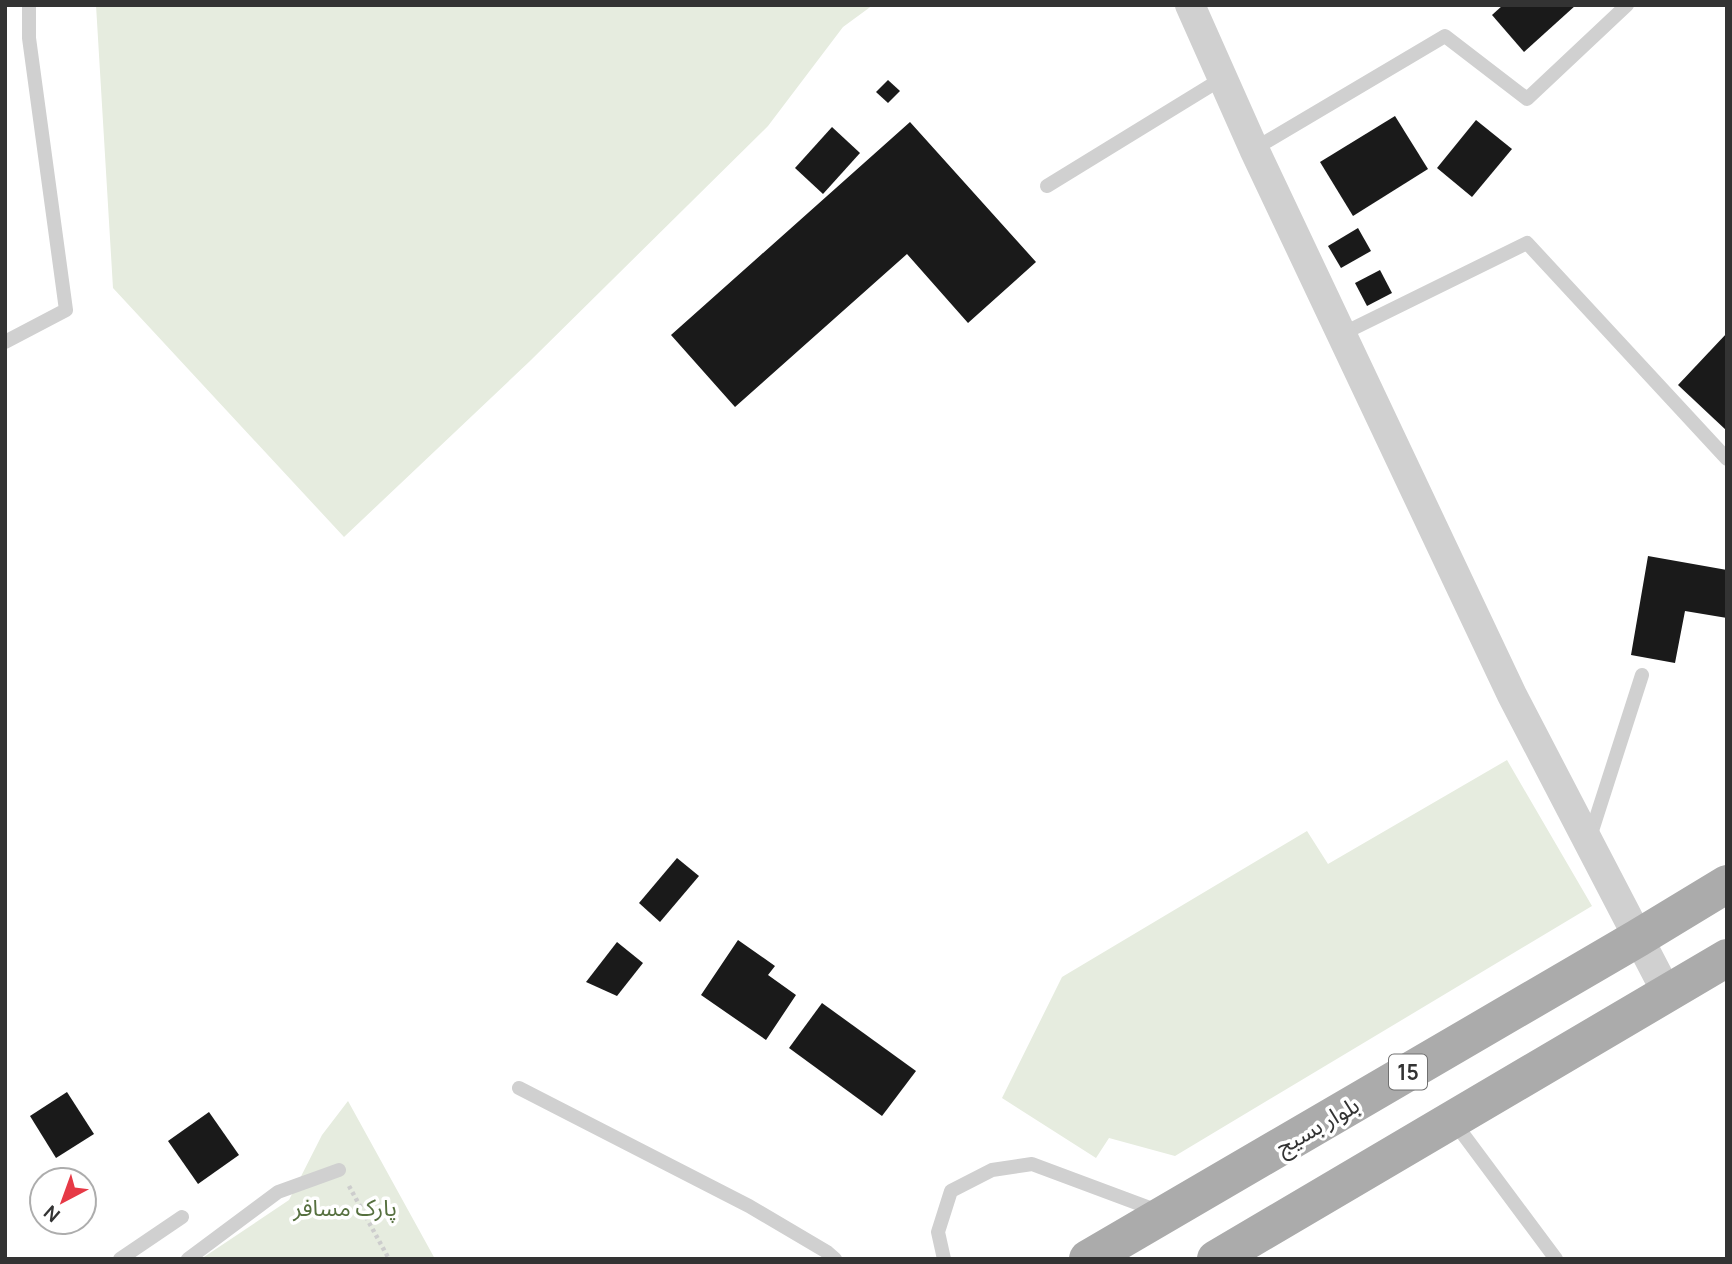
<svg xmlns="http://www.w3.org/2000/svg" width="1732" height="1264" font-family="Manrope,'Noto Sans Arabic',sans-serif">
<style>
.green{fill:#e6ecdf}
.building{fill:#1a1a1a}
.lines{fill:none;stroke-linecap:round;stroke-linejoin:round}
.path{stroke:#cdcdcd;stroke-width:4.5;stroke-dasharray:3.5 3.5;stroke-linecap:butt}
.lane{stroke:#d0d0d0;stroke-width:14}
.street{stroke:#d0d0d0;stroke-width:30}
.primary{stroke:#ababab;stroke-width:38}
.labels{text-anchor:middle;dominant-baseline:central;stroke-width:7;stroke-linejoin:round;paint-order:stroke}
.shield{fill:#fff;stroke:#707070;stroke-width:2}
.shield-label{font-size:21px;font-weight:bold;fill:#333}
.street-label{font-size:23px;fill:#333;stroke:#fff}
.park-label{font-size:23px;fill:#56703f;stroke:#fff}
</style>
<rect width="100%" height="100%" fill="#fff"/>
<g class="green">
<polygon points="96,5 873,5 843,27 768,126 530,361 344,537 113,288"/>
<polygon points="1507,760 1592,906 1175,1156 1109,1138 1096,1158 1002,1098 1062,977 1307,831 1328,864"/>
<polygon points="348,1101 435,1259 201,1259 289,1200 322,1135"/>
</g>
<g class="building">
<polygon points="1503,5 1576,5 1524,52 1492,15"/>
<polygon points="888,80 900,91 888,103 876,92"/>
<polygon points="1395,116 1428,169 1353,216 1320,162"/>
<polygon points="1476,120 1512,149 1472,197 1437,168"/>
<polygon points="910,122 1036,262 968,323 907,254 735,407 671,335"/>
<polygon points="832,127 860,153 823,194 795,168"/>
<polygon points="1358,228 1371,251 1341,268 1328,246"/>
<polygon points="1380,270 1392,293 1367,306 1355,283"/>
<polygon points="1727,333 1727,431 1678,385"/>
<polygon points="1648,556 1727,570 1727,618 1685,611 1675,663 1631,655"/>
<polygon points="677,858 699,876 660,922 639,903"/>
<polygon points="738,940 775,966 768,975 796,995 766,1040 701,995"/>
<polygon points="617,942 643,963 617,996 586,982"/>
<polygon points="822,1003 916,1071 882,1116 789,1048"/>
<polygon points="67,1092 94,1134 56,1158 30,1116"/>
<polygon points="209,1112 239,1155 198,1184 168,1141"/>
</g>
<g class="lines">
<polyline class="path" points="349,1186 389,1259"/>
<g class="lane">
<polyline points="1254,149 1445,36 1527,99 1627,5"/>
<polyline points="1047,186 1223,78"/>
<polyline points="1342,334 1527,243 1727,459"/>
<polyline points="5,342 66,310 29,38 29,5"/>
<polyline points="1589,840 1642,675"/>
<polyline points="519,1088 749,1206 827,1252 835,1259"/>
<polyline points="1454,1122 1556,1259"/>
<polyline points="120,1259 182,1217"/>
<polyline points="188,1259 278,1192 339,1170"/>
<polyline points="944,1259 938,1232 951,1191 992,1170 1032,1164 1158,1211"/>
</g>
<polyline class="street" points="1190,5 1254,149 1512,695 1667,993"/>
<g class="primary">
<polyline points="1088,1259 1638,938 1727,884"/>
<polyline points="1216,1259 1727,958"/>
</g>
</g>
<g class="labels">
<rect class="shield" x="1389" y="1054.5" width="38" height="35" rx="5"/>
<g class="shield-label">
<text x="1408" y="1072">15</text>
</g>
<g class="street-label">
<text transform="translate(1317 1125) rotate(-30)">بلوار بسیج</text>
</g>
<g class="park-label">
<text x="345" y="1207">پارک مسافر</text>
</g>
</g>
<rect width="1732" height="1264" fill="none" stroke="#333333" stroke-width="14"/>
<g transform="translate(63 1201) rotate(221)"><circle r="33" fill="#ffffff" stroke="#adadad" stroke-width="2"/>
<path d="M0-5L12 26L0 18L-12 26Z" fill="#e63946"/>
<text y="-10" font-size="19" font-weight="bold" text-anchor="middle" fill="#333333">N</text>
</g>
</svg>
